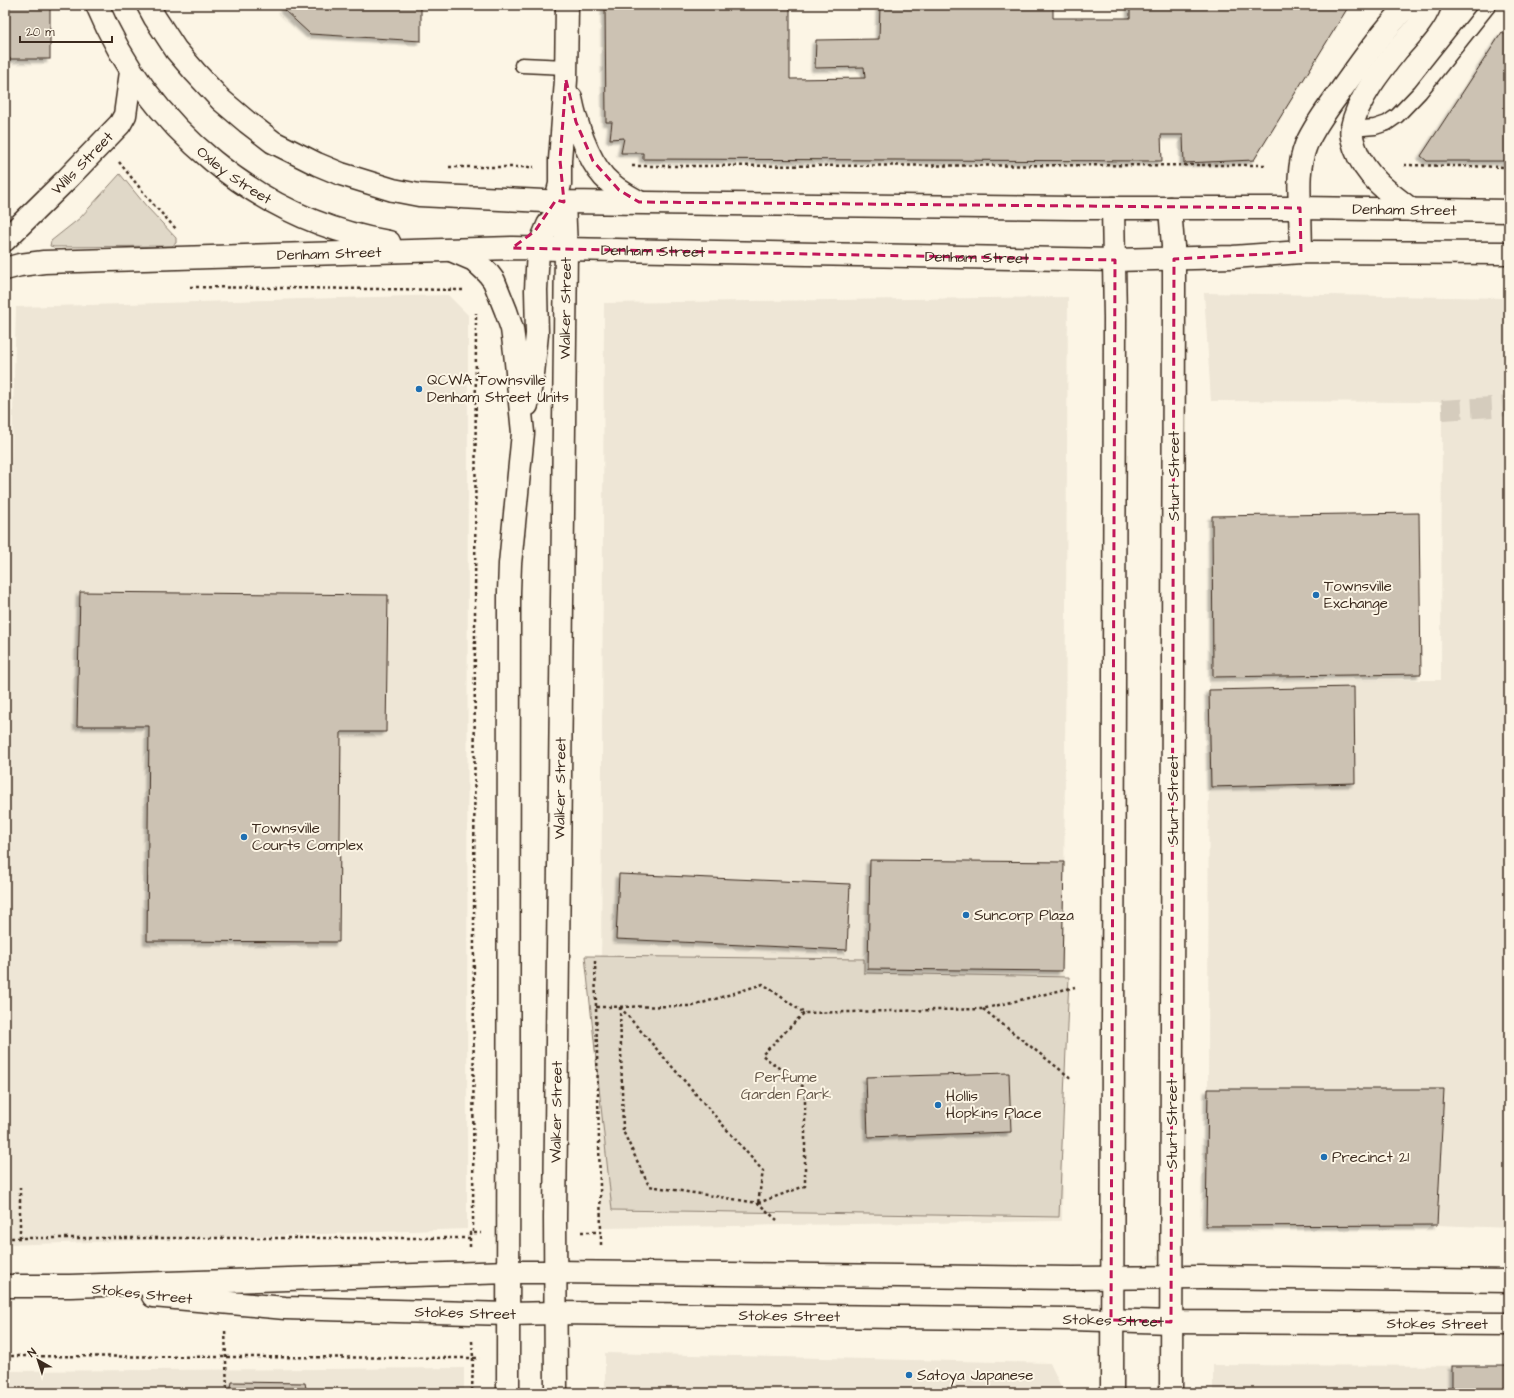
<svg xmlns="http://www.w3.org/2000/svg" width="1514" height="1398" font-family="'Architects Daughter',sans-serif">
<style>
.built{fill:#eee6d6}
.green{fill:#e0d8c8;stroke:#8e8173}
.building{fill:#ccc2b3;stroke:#3b2a1e;filter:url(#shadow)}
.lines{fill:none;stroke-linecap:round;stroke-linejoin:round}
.pedestrian-tunnel{stroke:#d5ccbd;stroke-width:20;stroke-dasharray:20 10;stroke-linecap:butt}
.service-casing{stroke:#3b2a1e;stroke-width:17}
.minor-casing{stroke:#3b2a1e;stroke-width:25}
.secondary-casing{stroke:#3b2a1e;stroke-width:25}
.path{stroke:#3b2a1e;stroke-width:2.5;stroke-dasharray:3 3;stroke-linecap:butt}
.service{stroke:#fcf5e5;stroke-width:14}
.minor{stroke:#fcf5e5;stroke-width:22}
.secondary{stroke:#fcf5e5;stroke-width:22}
.marked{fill:none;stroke:#c2185b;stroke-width:3;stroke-dasharray:8 5;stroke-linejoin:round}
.poi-dot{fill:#1f6fb2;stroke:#fcf5e5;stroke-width:1.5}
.labels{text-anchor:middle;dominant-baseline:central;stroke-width:4;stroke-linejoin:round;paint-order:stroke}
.street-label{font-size:15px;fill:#3b2a1e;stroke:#fcf5e5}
.poi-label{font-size:15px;fill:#3b2a1e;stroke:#fcf5e5;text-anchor:start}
.park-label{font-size:15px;fill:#645648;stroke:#fcf5e5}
</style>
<defs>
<filter id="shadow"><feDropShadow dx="-3.5" dy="3.5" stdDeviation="1" flood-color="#0004"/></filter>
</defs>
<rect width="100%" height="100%" fill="#fcf5e5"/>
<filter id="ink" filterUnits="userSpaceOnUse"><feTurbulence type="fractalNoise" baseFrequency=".025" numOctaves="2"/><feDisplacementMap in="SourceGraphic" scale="8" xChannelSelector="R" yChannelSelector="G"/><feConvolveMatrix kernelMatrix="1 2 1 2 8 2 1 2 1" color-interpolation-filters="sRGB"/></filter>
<g filter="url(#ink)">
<g class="built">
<polygon points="1204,293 1509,298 1509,1228 1437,1225 1206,1226 1208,1089 1209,680 1441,680 1442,410 1442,402 1211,401"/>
<polygon points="448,295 468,315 467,1229 5,1245 5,690 16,307"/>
<polygon points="1068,297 1062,1221 600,1228 604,303"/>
<polygon points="605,1353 1050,1363 1064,1393 605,1393"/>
<polygon points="1213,1365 1509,1366 1509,1393 1213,1393"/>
<polygon points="464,1368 464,1393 5,1393 5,1371"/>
</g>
<g class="green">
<polygon points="120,174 147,207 176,238 176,243 172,246 54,247 50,246 51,241 80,218"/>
<polygon points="585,956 864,959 864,973 1069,977 1059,1217 612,1210"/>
</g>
<g class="building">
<rect x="5" y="5" width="45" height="54"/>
<polygon points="284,5 421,5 421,41 310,34 284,10"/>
<polygon points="605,5 790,5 790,79 865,78 864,67 815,68 816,40 879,39 880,5 1053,5 1053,18 1130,18 1130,5 1347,5 1347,9 1254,160 1184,163 1183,135 1161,135 1162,161 643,159 643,153 621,153 624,138 610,139 612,122 606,122"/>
<polygon points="1502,32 1509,36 1509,161 1427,161 1421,156"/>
<polygon points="1419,513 1421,674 1213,677 1212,516"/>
<polygon points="80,592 388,595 386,732 341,732 339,942 147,941 149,726 77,726"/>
<polygon points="1354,687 1355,783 1211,787 1209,690"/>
<polygon points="870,860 1064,862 1062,971 868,969"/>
<polygon points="619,874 850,884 847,950 616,939"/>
<polygon points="1009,1073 1011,1132 868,1137 866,1077"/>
<polygon points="1208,1089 1444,1089 1437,1225 1206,1226"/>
<rect x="1452" y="1366" width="57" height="27"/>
<polygon points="232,1382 305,1383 307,1393 230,1393"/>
</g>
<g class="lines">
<polyline class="pedestrian-tunnel" points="1442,410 1509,406"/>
<g class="service-casing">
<g id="service">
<polyline points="522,65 566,67"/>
<polyline points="1351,129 1375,127 1387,123 1397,116 1420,92 1489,5"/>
</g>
</g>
<g class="minor-casing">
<g id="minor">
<path d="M 571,98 C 576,123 587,158 604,177 C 614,188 626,195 639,202"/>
<polyline points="556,200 560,184 560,160 566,80 567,5"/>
<path d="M 1300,208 C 1299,187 1298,165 1306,145 C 1314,127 1327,109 1339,93 C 1360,63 1382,32 1408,5"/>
<path d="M 1412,210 C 1389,193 1365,176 1355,148 C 1353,141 1350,134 1352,127 C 1357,100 1381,70 1398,49 C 1410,35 1423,23 1430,5"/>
</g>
</g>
<g class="secondary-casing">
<g id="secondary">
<path id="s1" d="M 97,5 C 148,127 258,220 389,242"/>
<path id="s2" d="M 148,5 L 155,18 L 176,50 L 195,72 L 221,100 L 247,122 L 273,142 L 317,164 L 341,174 L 393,190 L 419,195 L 564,202 L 1074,208 L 1300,208 L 1509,211"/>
<polyline points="1170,208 1174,259 1174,292 1171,1393"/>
<polyline points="1300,208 1301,252"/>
<path id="s3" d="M 5,240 L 67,179 L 120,124 L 125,115 L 131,72"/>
<polyline points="453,251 474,260 488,273 494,281 506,311 512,329 515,352 523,433 510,564 509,592 508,1393"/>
<path id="s4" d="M 5,269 L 20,265 L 44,262 L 512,248 L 1115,260 L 1233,257 L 1301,252 L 1509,253"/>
<polyline points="527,405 533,374 537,334 536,290 538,249 548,225 564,202"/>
<polyline points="5,1286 70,1286 509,1272 555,1272 1072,1278 1202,1277 1509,1281"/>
<path id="s5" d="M 153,1296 L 285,1308 L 508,1314 L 556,1313 L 1071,1319 L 1171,1322 L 1509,1324"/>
<path id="s6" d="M 556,1393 L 555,1218 L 566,249 L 564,202"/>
<polyline points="1112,1393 1115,318 1113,208"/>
</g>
</g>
<g class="path">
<polyline points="119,162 152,203 177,230"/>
<polyline points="1404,165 1509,167"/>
<polyline points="632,166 1268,165"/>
<polyline points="449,167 534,167"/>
<polyline points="190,287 465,290"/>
<polyline points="595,961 601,1232"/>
<polyline points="596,1007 693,1006 763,984 804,1013 982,1009 1075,987"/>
<polyline points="620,1007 623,1131 649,1186 758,1203 777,1220"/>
<polyline points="620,1007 763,1171 758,1203"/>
<polyline points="983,1009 1072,1079"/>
<polyline points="758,1203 805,1186 805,1088 762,1055 804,1013"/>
<polyline points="473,1232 476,313"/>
<polyline points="581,1232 601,1232 601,1245"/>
<polyline points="5,1238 470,1238"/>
<polyline points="20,1238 20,1185"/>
<polyline points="470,1247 470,1233 481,1233"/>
<polyline points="472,1341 473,1358 480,1358"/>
<polyline points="5,1356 473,1358 472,1393"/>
<polyline points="171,1393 227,1392 225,1329"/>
</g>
<use href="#service" class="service"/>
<use href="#minor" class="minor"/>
<use href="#secondary" class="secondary"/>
</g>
</g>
<path class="marked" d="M 566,80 L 576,122 L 593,161 L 619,190 L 639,202 L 1300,208 L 1301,252 L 1174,259 L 1171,1322 L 1111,1320 L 1115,260 L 512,248 L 535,231 L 556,200 L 564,202 L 560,160 Z"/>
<g class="poi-dot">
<circle cx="419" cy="389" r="4"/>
<circle cx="1316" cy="595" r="4"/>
<circle cx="244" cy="837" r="4"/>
<circle cx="966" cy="915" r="4"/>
<circle cx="938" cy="1105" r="4"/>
<circle cx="1324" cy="1157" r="4"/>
<circle cx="909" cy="1375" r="4"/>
</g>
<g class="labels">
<g class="street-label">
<text stroke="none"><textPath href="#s3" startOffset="109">Wills Street</textPath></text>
<text stroke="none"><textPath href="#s1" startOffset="222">Oxley Street</textPath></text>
<text stroke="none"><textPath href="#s2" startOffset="1329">Denham Street</textPath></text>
<text stroke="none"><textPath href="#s4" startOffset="649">Denham Street</textPath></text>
<text stroke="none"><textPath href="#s4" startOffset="325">Denham Street</textPath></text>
<text stroke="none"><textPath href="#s4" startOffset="973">Denham Street</textPath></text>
<text stroke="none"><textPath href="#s6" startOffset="1085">Walker Street</textPath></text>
<text transform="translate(1174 476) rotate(-90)">Sturt Street</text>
<text stroke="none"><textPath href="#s6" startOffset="605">Walker Street</textPath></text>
<text transform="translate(1173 800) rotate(-90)">Sturt Street</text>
<text stroke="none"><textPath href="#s6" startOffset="281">Walker Street</textPath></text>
<text transform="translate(1172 1124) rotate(-90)">Sturt Street</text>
<text transform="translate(142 1294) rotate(6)">Stokes Street</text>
<text stroke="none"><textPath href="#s5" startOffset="313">Stokes Street</textPath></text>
<text stroke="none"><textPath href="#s5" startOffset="637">Stokes Street</textPath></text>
<text stroke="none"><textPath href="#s5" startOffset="961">Stokes Street</textPath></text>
<text stroke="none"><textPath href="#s5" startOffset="1285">Stokes Street</textPath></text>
</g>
<g class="poi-label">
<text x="427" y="380">QCWA Townsville<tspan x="427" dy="17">Denham Street Units</tspan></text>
<text x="1324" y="586">Townsville<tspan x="1324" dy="17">Exchange</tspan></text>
<text x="252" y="828">Townsville<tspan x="252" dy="17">Courts Complex</tspan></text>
<text x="974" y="915">Suncorp Plaza</text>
<text x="946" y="1096">Hollis<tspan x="946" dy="17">Hopkins Place</tspan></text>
<text x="1332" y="1157">Precinct 21</text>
<text x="917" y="1375">Satoya Japanese</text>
</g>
<g class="park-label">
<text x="786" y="1077">Perfume<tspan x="786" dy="17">Garden Park</tspan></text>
</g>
</g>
<rect width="1514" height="1398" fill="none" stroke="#fcf5e5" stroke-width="20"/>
<rect x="10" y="10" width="1494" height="1378" fill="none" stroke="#3b2a1e" stroke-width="1.5" filter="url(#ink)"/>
<g transform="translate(38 1360) rotate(321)" stroke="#fcf5e5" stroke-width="3" paint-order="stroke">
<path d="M0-3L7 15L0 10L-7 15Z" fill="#3b2a1e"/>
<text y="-6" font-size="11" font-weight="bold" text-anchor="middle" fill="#3b2a1e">N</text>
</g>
<path d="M20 36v6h92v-6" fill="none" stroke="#3b2a1e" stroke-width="2"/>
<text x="26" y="36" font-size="12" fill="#3b2a1e" stroke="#fcf5e5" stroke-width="3" paint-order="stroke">20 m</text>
</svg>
